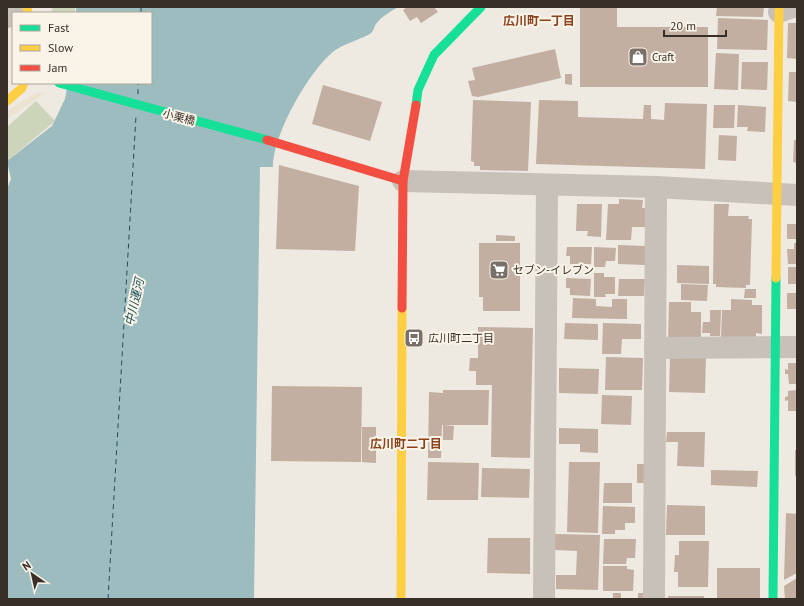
<svg xmlns="http://www.w3.org/2000/svg" width="804" height="606" font-family="'PT Sans','Noto Sans JP',sans-serif">
<style>
.green{fill:#ccd4ba}
.plaza{fill:#ece2d0}
.water{fill:#9dbcbf}
.lines{fill:none;stroke-linecap:round;stroke-linejoin:round}
.ferry{stroke:#1c505b;stroke-width:1;stroke-dasharray:5 4;stroke-linecap:butt}
.building{fill:#c2afa2}
.street{stroke:#c7c1ba;stroke-width:22}
.fast{stroke:#16e098;stroke-width:9}
.slow{stroke:#ffcf43;stroke-width:9}
.jam{stroke:#f24e42;stroke-width:9}
.labels{text-anchor:middle;dominant-baseline:central;stroke-width:4;stroke-linejoin:round;paint-order:stroke}
.poi-label{font-size:11px;fill:#382f28;stroke:#faf4e8;text-anchor:start}
.street-label{font-size:11px;fill:#382f28;stroke:#faf4e8}
.neighbourhood-label{font-size:12px;font-weight:bold;fill:#8a431e;stroke:#faf4e8}
.water-label{font-size:12px;font-style:italic;fill:#1c505b;stroke:#faf4e8}
</style>
<rect width="100%" height="100%" fill="#eee9e1"/>
<g class="green">
<rect x="52" y="7" width="23" height="6"/>
<polygon points="36,101 55,121 7,161 7,127"/>
</g>
<polygon class="plaza" points="36,93 45,93 7,119 7,111"/>
<path class="water" d="M 76,7 L 398,7 C 390,12 381,17 376,24 C 374,26 374,30 372,32 C 368,37 343,44 334,51 C 309,71 273,134 273,167 L 260,167 L 254,599 L 7,599 L 7,189 L 11,179 L 7,161 L 52,126 L 65,99 L 68,83 L 151,83 L 151,13 L 76,13 Z"/>
<g class="lines">
<g class="ferry">
<polyline points="141,13 141,7"/>
<polyline points="138,94 138,83"/>
<polyline points="108,599 136,116"/>
</g>
</g>
<g class="building">
<polygon points="407,7 434,7 438,12 421,23 417,17 410,21 403,10"/>
<polygon points="580,7 617,7 617,27 708,27 708,87 580,87"/>
<polygon points="717,7 764,7 763,17 716,16"/>
<polygon points="718,18 768,20 767,50 717,49"/>
<polygon points="788,23 797,23 797,59 787,58"/>
<polygon points="555,49 561,78 478,97 472,96 468,81 475,80 472,68"/>
<polygon points="716,53 739,54 738,90 714,89"/>
<polygon points="742,62 768,62 767,90 741,89"/>
<polygon points="789,72 797,72 797,102 788,101"/>
<polygon points="565,74 572,74 572,85 565,84"/>
<polygon points="323,85 382,102 370,141 312,124"/>
<polygon points="473,100 531,102 528,171 480,170 480,166 474,166 474,162 471,161"/>
<polygon points="539,100 578,101 578,117 643,119 644,105 651,105 651,119 664,120 665,103 707,104 705,169 536,164"/>
<polygon points="714,105 735,105 734,128 713,128"/>
<polygon points="738,105 766,107 765,132 747,131 748,127 737,127"/>
<polygon points="719,135 737,136 736,161 718,160"/>
<polygon points="794,140 797,140 797,163 793,162"/>
<polygon points="279,165 359,186 355,251 276,249"/>
<polygon points="619,199 643,200 642,208 646,208 645,227 632,227 631,240 606,240 608,204 619,204"/>
<polygon points="577,204 602,204 601,237 587,236 588,231 576,231"/>
<polygon points="714,204 729,204 728,216 749,216 748,219 752,219 750,285 746,285 746,288 716,287 716,284 713,284"/>
<rect x="787" y="224" width="10" height="15"/>
<polygon points="496,235 515,236 515,241 496,241"/>
<polygon points="479,243 520,243 520,311 483,311 483,297 479,297"/>
<polygon points="794,243 797,243 797,264 788,264 787,249 794,249"/>
<polygon points="618,245 645,246 645,265 618,264"/>
<polygon points="567,247 592,247 591,264 570,264 570,256 566,256"/>
<polygon points="594,247 616,248 615,261 606,261 605,267 594,267"/>
<polygon points="677,265 709,266 709,284 677,283"/>
<rect x="788" y="267" width="9" height="17"/>
<polygon points="594,273 604,273 604,277 615,277 615,294 605,294 606,297 594,297"/>
<polygon points="566,278 591,279 590,296 570,295 570,288 566,288"/>
<polygon points="619,279 645,279 644,296 618,296"/>
<polygon points="681,284 708,285 707,301 681,300"/>
<polygon points="745,289 756,289 756,298 744,298"/>
<rect x="787" y="293" width="10" height="16"/>
<polygon points="573,298 596,299 596,306 612,307 612,299 627,299 627,319 572,318"/>
<polygon points="731,299 752,300 752,305 762,305 762,334 756,333 756,338 721,337 722,310 731,310"/>
<polygon points="669,302 691,302 691,312 701,312 701,341 668,341"/>
<polygon points="710,310 721,310 720,336 710,336 710,333 702,333 703,322 710,322"/>
<polygon points="565,323 598,324 598,340 564,339"/>
<polygon points="603,323 641,324 641,339 622,339 621,354 602,354"/>
<polygon points="478,327 533,328 530,458 491,457 492,385 476,385 476,371 469,371 470,358 478,358"/>
<polygon points="670,355 706,356 705,393 669,392"/>
<polygon points="606,357 643,358 642,390 605,390"/>
<polygon points="788,363 797,363 797,384 789,384 788,374 785,374 785,369 788,370"/>
<polygon points="559,368 599,369 598,394 559,393"/>
<polygon points="272,386 362,387 361,462 271,461"/>
<polygon points="443,390 489,390 488,425 442,425 441,458 428,458 429,392 443,393"/>
<polygon points="797,390 797,411 788,411 788,400 785,401 785,397 788,396 788,391"/>
<polygon points="602,395 632,396 631,425 601,424"/>
<polygon points="443,425 454,426 453,440 443,440"/>
<polygon points="362,427 376,427 376,463 362,462"/>
<polygon points="559,428 598,429 598,453 580,452 580,444 559,444"/>
<polygon points="667,432 705,432 704,467 677,466 678,442 666,442"/>
<rect x="795" y="450" width="2" height="26"/>
<polygon points="428,462 479,463 478,500 427,500"/>
<polygon points="569,462 600,462 598,533 567,532"/>
<polygon points="637,464 645,464 644,483 637,483"/>
<polygon points="482,468 530,469 529,498 481,497"/>
<polygon points="711,470 758,471 757,487 711,485"/>
<polygon points="604,483 632,483 632,503 603,503"/>
<polygon points="667,505 705,506 705,535 666,535"/>
<polygon points="603,506 635,507 635,523 625,523 625,530 615,530 615,534 602,534"/>
<polygon points="786,513 797,514 797,573 784,580"/>
<polygon points="555,534 600,535 598,590 556,589 556,575 576,575 577,551 555,550"/>
<polygon points="488,538 530,538 530,574 487,573"/>
<polygon points="604,539 636,539 635,558 627,558 626,564 603,564"/>
<polygon points="679,541 709,541 708,587 678,587 678,572 674,572 675,555 679,555"/>
<polygon points="603,566 627,566 627,569 634,570 633,591 603,591"/>
<rect x="717" y="568" width="43" height="31"/>
<polygon points="797,578 797,599 785,599 784,586"/>
<rect x="613" y="593" width="8" height="6"/>
<rect x="638" y="593" width="6" height="6"/>
<rect x="668" y="596" width="36" height="3"/>
</g>
<g class="lines">
<g class="street">
<polyline points="779,12 793,7"/>
<polyline points="7,17 13,14"/>
<polyline points="403,181 656,187 797,195"/>
<polyline points="655,348 797,347"/>
<polyline points="544,599 547,185"/>
<polyline points="654,599 656,187"/>
</g>
<g class="fast">
<polyline points="59,83 267,140"/>
<polyline points="416,105 418,90 434,55 481,7"/>
<polyline points="773,599 776,278"/>
</g>
<g class="slow">
<polyline points="27,7 28,13"/>
<polyline points="7,101 22,88 24,83"/>
<polyline points="776,278 779,7"/>
<polyline points="401,599 402,308"/>
</g>
<g class="jam">
<polyline points="267,140 403,181"/>
<polyline points="402,308 403,181 416,105"/>
</g>
</g>
<defs>
<g id="shop-square" transform="scale(1)"><rect x="-9" y="-9" width="18" height="18" rx="4" fill="#787069" stroke="#faf4e8"/><path d="M-5-2.5h2.3a2.7 3.5 0 0 1 5.4 0H5L5.5 6h-11ZM-1.5-2.5h3a1.5 2.3 0 0 0-3 0Z" fill="#fff"/></g>
<g id="supermarket-square" transform="scale(1)"><rect x="-9" y="-9" width="18" height="18" rx="4" fill="#787069" stroke="#faf4e8"/><path d="M-6-5.5h2.5l.6 2H6L4.5 2H-2.5L-4.4-4H-6ZM-1.5 3.2a1.3 1.3 0 1 0 .1 0ZM3 3.2a1.3 1.3 0 1 0 .1 0Z" fill="#fff"/></g>
<g id="bus-square" transform="scale(1)"><rect x="-9" y="-9" width="18" height="18" rx="4" fill="#787069" stroke="#faf4e8"/><path d="M-5-6H5V4H4V6H2V4H-2V6H-4V4H-5ZM-3.5-4V0h7V-4ZM-3.5 1.2v1.5H-2V1.2ZM2 1.2v1.5H3.5V1.2Z" fill="#fff"/></g>
</defs>
<g fill-rule="evenodd">
<use href="#shop-square" x="638" y="57"/>
<use href="#supermarket-square" x="499" y="270"/>
<use href="#bus-square" x="414" y="338"/>
</g>
<g class="labels">
<g class="poi-label">
<text x="652" y="57">Craft</text>
<text x="513" y="270">セブン-イレブン</text>
<text x="428" y="338">広川町二丁目</text>
</g>
<g class="street-label">
<text transform="translate(179 117) rotate(15)">小栗橋</text>
</g>
<g class="neighbourhood-label">
<text x="539" y="20">広川町一丁目</text>
<text x="406" y="443">広川町二丁目</text>
</g>
<g class="water-label">
<text transform="translate(134 302) rotate(-77)">中川運河</text>
</g>
</g>
<rect width="804" height="606" fill="none" stroke="#382f28" stroke-width="16"/>
<rect x="12" y="12" width="140" height="72" fill="#faf4e8" stroke="#aca59b"/>
<rect x="20" y="25" width="20" height="6" fill="#16e098" stroke="#aca59b"/>
<text x="48" y="32" font-size="12" fill="#382f28">Fast</text>
<rect x="20" y="45" width="20" height="6" fill="#ffcf43" stroke="#aca59b"/>
<text x="48" y="52" font-size="12" fill="#382f28">Slow</text>
<rect x="20" y="65" width="20" height="6" fill="#f24e42" stroke="#aca59b"/>
<text x="48" y="72" font-size="12" fill="#382f28">Jam</text>
<g transform="translate(32 574) rotate(326)" stroke="#faf4e8" stroke-width="3" paint-order="stroke">
<path d="M0-3L7 15L0 10L-7 15Z" fill="#382f28"/>
<text y="-6" font-size="11" font-weight="bold" text-anchor="middle" fill="#382f28">N</text>
</g>
<path d="M664 30v6h62v-6" fill="none" stroke="#382f28" stroke-width="2"/>
<text x="670" y="30" font-size="12" fill="#382f28" stroke="#faf4e8" stroke-width="3" paint-order="stroke">20 m</text>
</svg>
